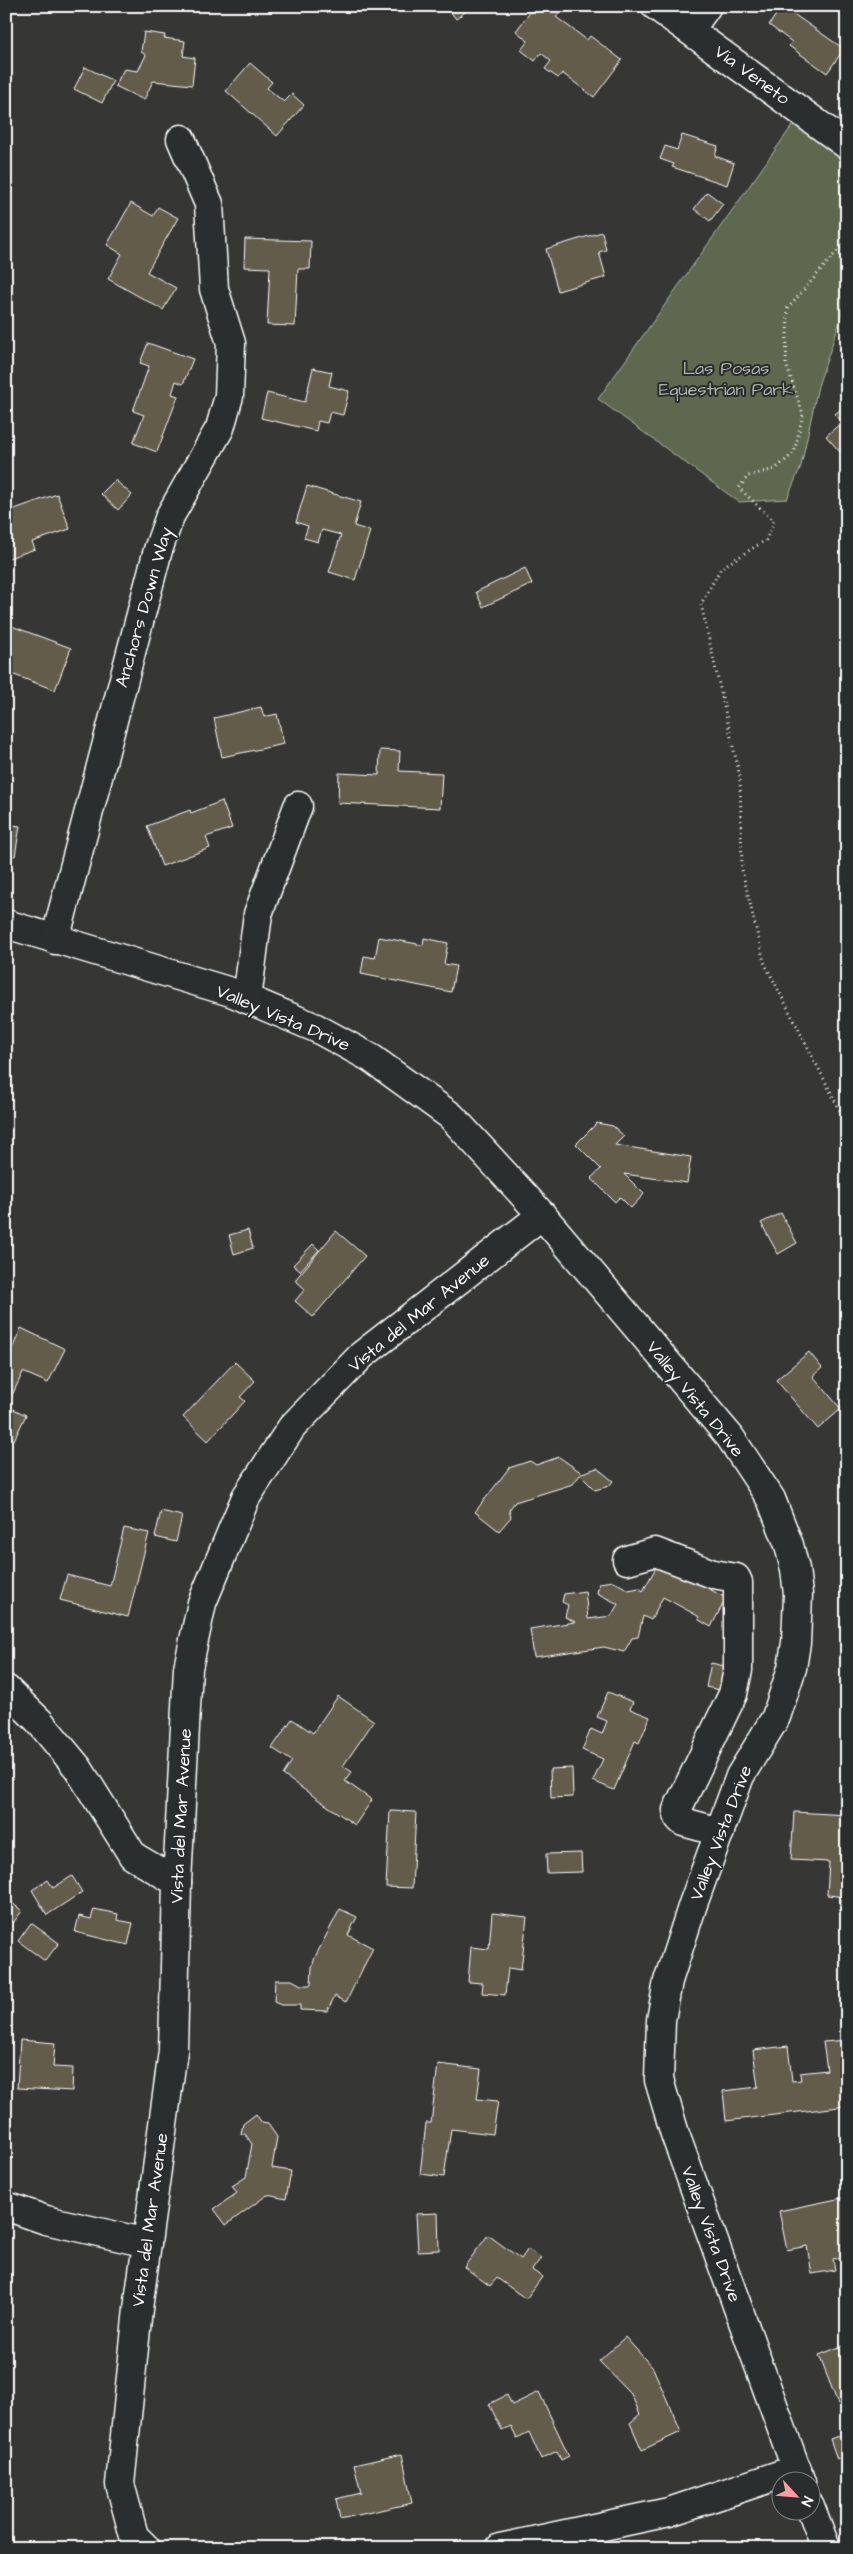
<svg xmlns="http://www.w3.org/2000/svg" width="853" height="2554" font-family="'Architects Daughter',sans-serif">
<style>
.green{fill:#5d684f;stroke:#aeb4a7}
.building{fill:#645c4c;stroke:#fff}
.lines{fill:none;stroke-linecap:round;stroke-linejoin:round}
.minor-casing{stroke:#fff;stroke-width:31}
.path{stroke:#fff;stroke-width:3;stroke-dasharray:1 4;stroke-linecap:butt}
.minor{stroke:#2a2d2e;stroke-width:28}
.labels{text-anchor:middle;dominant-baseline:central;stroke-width:4;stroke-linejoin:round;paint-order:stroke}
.street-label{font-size:18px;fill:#fff;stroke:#2a2d2e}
.park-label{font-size:18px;fill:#aeb4a7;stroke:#2a2d2e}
</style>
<rect width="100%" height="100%" fill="#363634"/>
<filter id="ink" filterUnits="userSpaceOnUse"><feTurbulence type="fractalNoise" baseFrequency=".02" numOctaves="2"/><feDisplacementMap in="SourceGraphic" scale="10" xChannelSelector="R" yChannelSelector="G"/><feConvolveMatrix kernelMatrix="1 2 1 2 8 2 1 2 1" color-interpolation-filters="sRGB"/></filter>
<g filter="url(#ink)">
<polygon class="green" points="797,119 847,156 847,290 840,321 818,386 801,466 787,499 739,502 598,399"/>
<g class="building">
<polygon points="446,6 473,6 456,19"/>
<polygon points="535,6 564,6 556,17 587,40 590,36 622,60 594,97 562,73 558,78 545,69 551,61 541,53 535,61 521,50 528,41 516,31"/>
<polygon points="782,6 844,49 827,73 789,46 792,42 769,25"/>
<polygon points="144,32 165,35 164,38 185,41 183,56 195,58 192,85 153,81 144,100 115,86 124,69 138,71 146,55 141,52"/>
<polygon points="250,63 272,82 267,88 284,102 292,94 304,105 277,136 226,91"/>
<polygon points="85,67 113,81 102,103 74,89"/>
<polygon points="682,135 718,146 715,156 734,163 727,185 672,167 674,164 660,159 665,146 677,150"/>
<polygon points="707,192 723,204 710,221 694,209"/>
<polygon points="131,203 153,216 158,207 178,218 147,272 176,288 163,310 108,279 122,254 107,245"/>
<polygon points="602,232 606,250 599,252 606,277 558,291 546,249"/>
<polygon points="245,239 311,241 310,269 298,269 295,326 267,325 270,268 244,267"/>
<polygon points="148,343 193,359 183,384 176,381 172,394 178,396 157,452 133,443 144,415 133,411 149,366 140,363"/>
<polygon points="313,368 332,372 329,386 349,391 343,415 330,412 327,423 318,421 316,431 261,418 267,393 305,402"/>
<polygon points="847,404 847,446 840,452 826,436 842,422 835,414"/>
<polygon points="115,480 132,495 118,510 101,494"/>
<polygon points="307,486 361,502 354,526 370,531 355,580 329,572 341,535 322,530 318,542 304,538 308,526 296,522"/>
<polygon points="57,494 70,529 32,542 35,549 6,559 6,512"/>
<polygon points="525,568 532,584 483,607 476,592"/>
<polygon points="6,624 71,648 55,690 6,672"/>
<polygon points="261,707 264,717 277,714 284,744 222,757 214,718"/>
<polygon points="380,750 400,751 399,771 442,773 440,808 338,803 339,773 379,775"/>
<polygon points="222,801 232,828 206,837 210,848 162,866 147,826 190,810 191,813"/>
<polygon points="6,824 20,826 15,856 6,855"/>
<polygon points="379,937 423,945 424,938 448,943 444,964 456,966 451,992 361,974 364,956 375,958"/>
<polygon points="597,1123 613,1126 624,1136 615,1145 691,1157 687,1183 624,1174 644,1194 631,1208 620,1197 615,1202 591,1178 601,1169 576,1144"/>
<polygon points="781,1213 797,1243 778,1254 761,1223"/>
<polygon points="248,1230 253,1248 234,1254 229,1235"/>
<polygon points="336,1231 365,1256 313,1317 295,1301 305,1289 295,1280"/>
<polygon points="313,1244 319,1250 300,1271 293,1265"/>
<polygon points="21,1328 65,1349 48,1383 23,1372 7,1406 26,1415 14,1440 6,1436 6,1346 12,1349"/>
<polygon points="809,1352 822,1368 813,1376 841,1409 818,1429 776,1380"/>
<polygon points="235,1362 255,1381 240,1397 245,1401 208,1441 183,1417"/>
<polygon points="559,1457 582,1473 597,1468 613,1481 609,1486 595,1490 580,1475 573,1484 515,1502 509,1510 511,1517 499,1531 475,1512 509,1468 530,1461 536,1465"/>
<polygon points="161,1511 182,1516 176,1542 155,1537"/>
<polygon points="124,1528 149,1533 128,1617 60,1600 67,1575 110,1586"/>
<polygon points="659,1562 726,1598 711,1627 699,1620 698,1616 663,1597 651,1620 643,1616 638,1637 632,1638 624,1652 604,1647 534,1657 530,1629 575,1622 565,1617 568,1605 562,1602 564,1594 585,1591 588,1619 611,1616 618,1604 597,1593 599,1583 613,1581 629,1590 639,1588 643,1591"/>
<polygon points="711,1663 733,1668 728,1692 706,1687"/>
<polygon points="608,1692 633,1702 630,1709 650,1717 639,1743 635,1741 614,1790 593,1781 603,1759 582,1750 591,1729 602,1734 607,1721 597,1717"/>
<polygon points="338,1696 374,1721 343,1766 352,1772 345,1781 372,1800 355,1825 283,1775 292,1761 272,1748 292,1719 313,1733"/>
<polygon points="572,1768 573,1797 551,1798 550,1769"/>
<polygon points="390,1811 416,1812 412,1888 386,1887"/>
<polygon points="794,1812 847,1815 847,1897 827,1895 829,1862 791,1860"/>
<polygon points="581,1853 582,1872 547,1873 546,1854"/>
<polygon points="72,1876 82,1892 47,1915 32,1890 48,1880 53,1888"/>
<polygon points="6,1898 22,1911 13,1923 6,1918"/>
<polygon points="94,1909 118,1914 117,1920 133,1923 128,1945 75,1932 79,1916 91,1919"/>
<polygon points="340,1909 357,1917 348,1935 373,1948 346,2002 335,1996 327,2011 300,2010 300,2005 281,2005 274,2002 275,1980 292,1980 301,1985 311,1985 312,1967 315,1957"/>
<polygon points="492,1913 527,1917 521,1970 508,1968 505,1995 482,1993 483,1983 468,1982 471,1947 489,1949"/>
<polygon points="31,1923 59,1943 45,1961 18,1941"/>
<polygon points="20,2040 55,2043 53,2067 73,2068 72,2091 17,2088"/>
<polygon points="847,2040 847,2106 726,2121 723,2091 758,2087 753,2050 788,2046 792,2081 801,2080 800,2073 827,2070 823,2042"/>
<polygon points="438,2064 481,2069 477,2099 498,2101 493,2134 451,2129 444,2177 420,2174 426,2123 431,2123"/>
<polygon points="256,2114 262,2123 268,2124 277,2137 272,2168 291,2171 286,2199 267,2195 226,2225 214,2209 237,2193 232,2186 246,2177 252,2144 245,2134 241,2134 243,2124"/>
<polygon points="847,2197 847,2256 833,2259 835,2270 812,2274 807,2246 787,2250 779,2211"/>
<polygon points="438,2213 439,2250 418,2251 416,2214"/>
<polygon points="488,2235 521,2259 528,2249 541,2258 532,2270 542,2277 526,2299 497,2278 490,2286 464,2267"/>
<polygon points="625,2337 653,2368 681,2432 642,2450 630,2423 640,2414 631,2394 599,2361"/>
<polygon points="847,2344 847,2401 838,2404 819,2355"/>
<polygon points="539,2392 569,2456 561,2460 557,2451 541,2459 529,2432 517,2438 511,2426 502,2430 489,2404 507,2395 512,2405"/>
<polygon points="847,2433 847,2455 837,2459 830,2439"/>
<polygon points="402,2454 412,2503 340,2519 336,2499 361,2493 354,2465"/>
</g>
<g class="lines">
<g class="minor-casing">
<g id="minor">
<polyline points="656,6 847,145"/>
<polyline points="690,30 707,6"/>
<polyline points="6,924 231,992 316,1028 371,1058 451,1116 542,1215 730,1437 771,1499 789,1545 795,1569 798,1594 796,1643 792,1668 776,1717 740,1776 693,1904 668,1981 661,2020 659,2080 675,2134 801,2482"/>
<polyline points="55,940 158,550 170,516 220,428 229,396 231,343 214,289 209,204 181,139"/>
<polyline points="247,999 258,914 298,806"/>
<polyline points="627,1560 655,1552 713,1574 736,1578 738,1582 738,1670 733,1694 677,1810 679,1818 683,1822 720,1832"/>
<polyline points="6,1689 39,1721 78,1768 133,1856 177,1882"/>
<polyline points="6,2206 46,2220 147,2243"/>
<polyline points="810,2506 826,2548"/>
<polyline points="146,2548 134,2536 120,2484 138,2309 173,2051 177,1882 188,1668 202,1603 246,1497 292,1427 362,1355 542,1215"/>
<polyline points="500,2548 669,2512 797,2469"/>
</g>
</g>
<polyline class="path" points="847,240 788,308 786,364 803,414 794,453 775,469 748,476 739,488 774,521 766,540 721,568 701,604 740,777 742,870 764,962 847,1124"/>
<use href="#minor" class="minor"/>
</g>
</g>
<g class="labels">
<g class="street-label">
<text transform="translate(752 75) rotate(36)">Via Veneto</text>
<text transform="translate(144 607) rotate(-74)">Anchors Down Way</text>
<text transform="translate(283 1018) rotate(23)">Valley Vista Drive</text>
<text transform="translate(419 1313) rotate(-39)">Vista del Mar Avenue</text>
<text transform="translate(695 1399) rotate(51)">Valley Vista Drive</text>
<text transform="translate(181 1816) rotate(-87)">Vista del Mar Avenue</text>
<text transform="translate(721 1833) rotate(-69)">Valley Vista Drive</text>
<text transform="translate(150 2220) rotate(-82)">Vista del Mar Avenue</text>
<text transform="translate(711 2234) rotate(70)">Valley Vista Drive</text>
</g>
<g class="park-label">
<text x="726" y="368">Las Posas<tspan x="726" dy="21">Equestrian Park</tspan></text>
</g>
</g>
<rect width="853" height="2554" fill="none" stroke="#2a2d2e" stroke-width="25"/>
<rect x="12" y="12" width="828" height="2529" fill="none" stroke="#fff" stroke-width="2" filter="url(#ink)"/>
<g transform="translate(796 2496) rotate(116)"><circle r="24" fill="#2a2d2e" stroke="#7f8182"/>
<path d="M0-4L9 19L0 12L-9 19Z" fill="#ff9aa2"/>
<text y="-8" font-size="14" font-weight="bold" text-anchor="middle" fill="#ffffff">N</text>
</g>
</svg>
